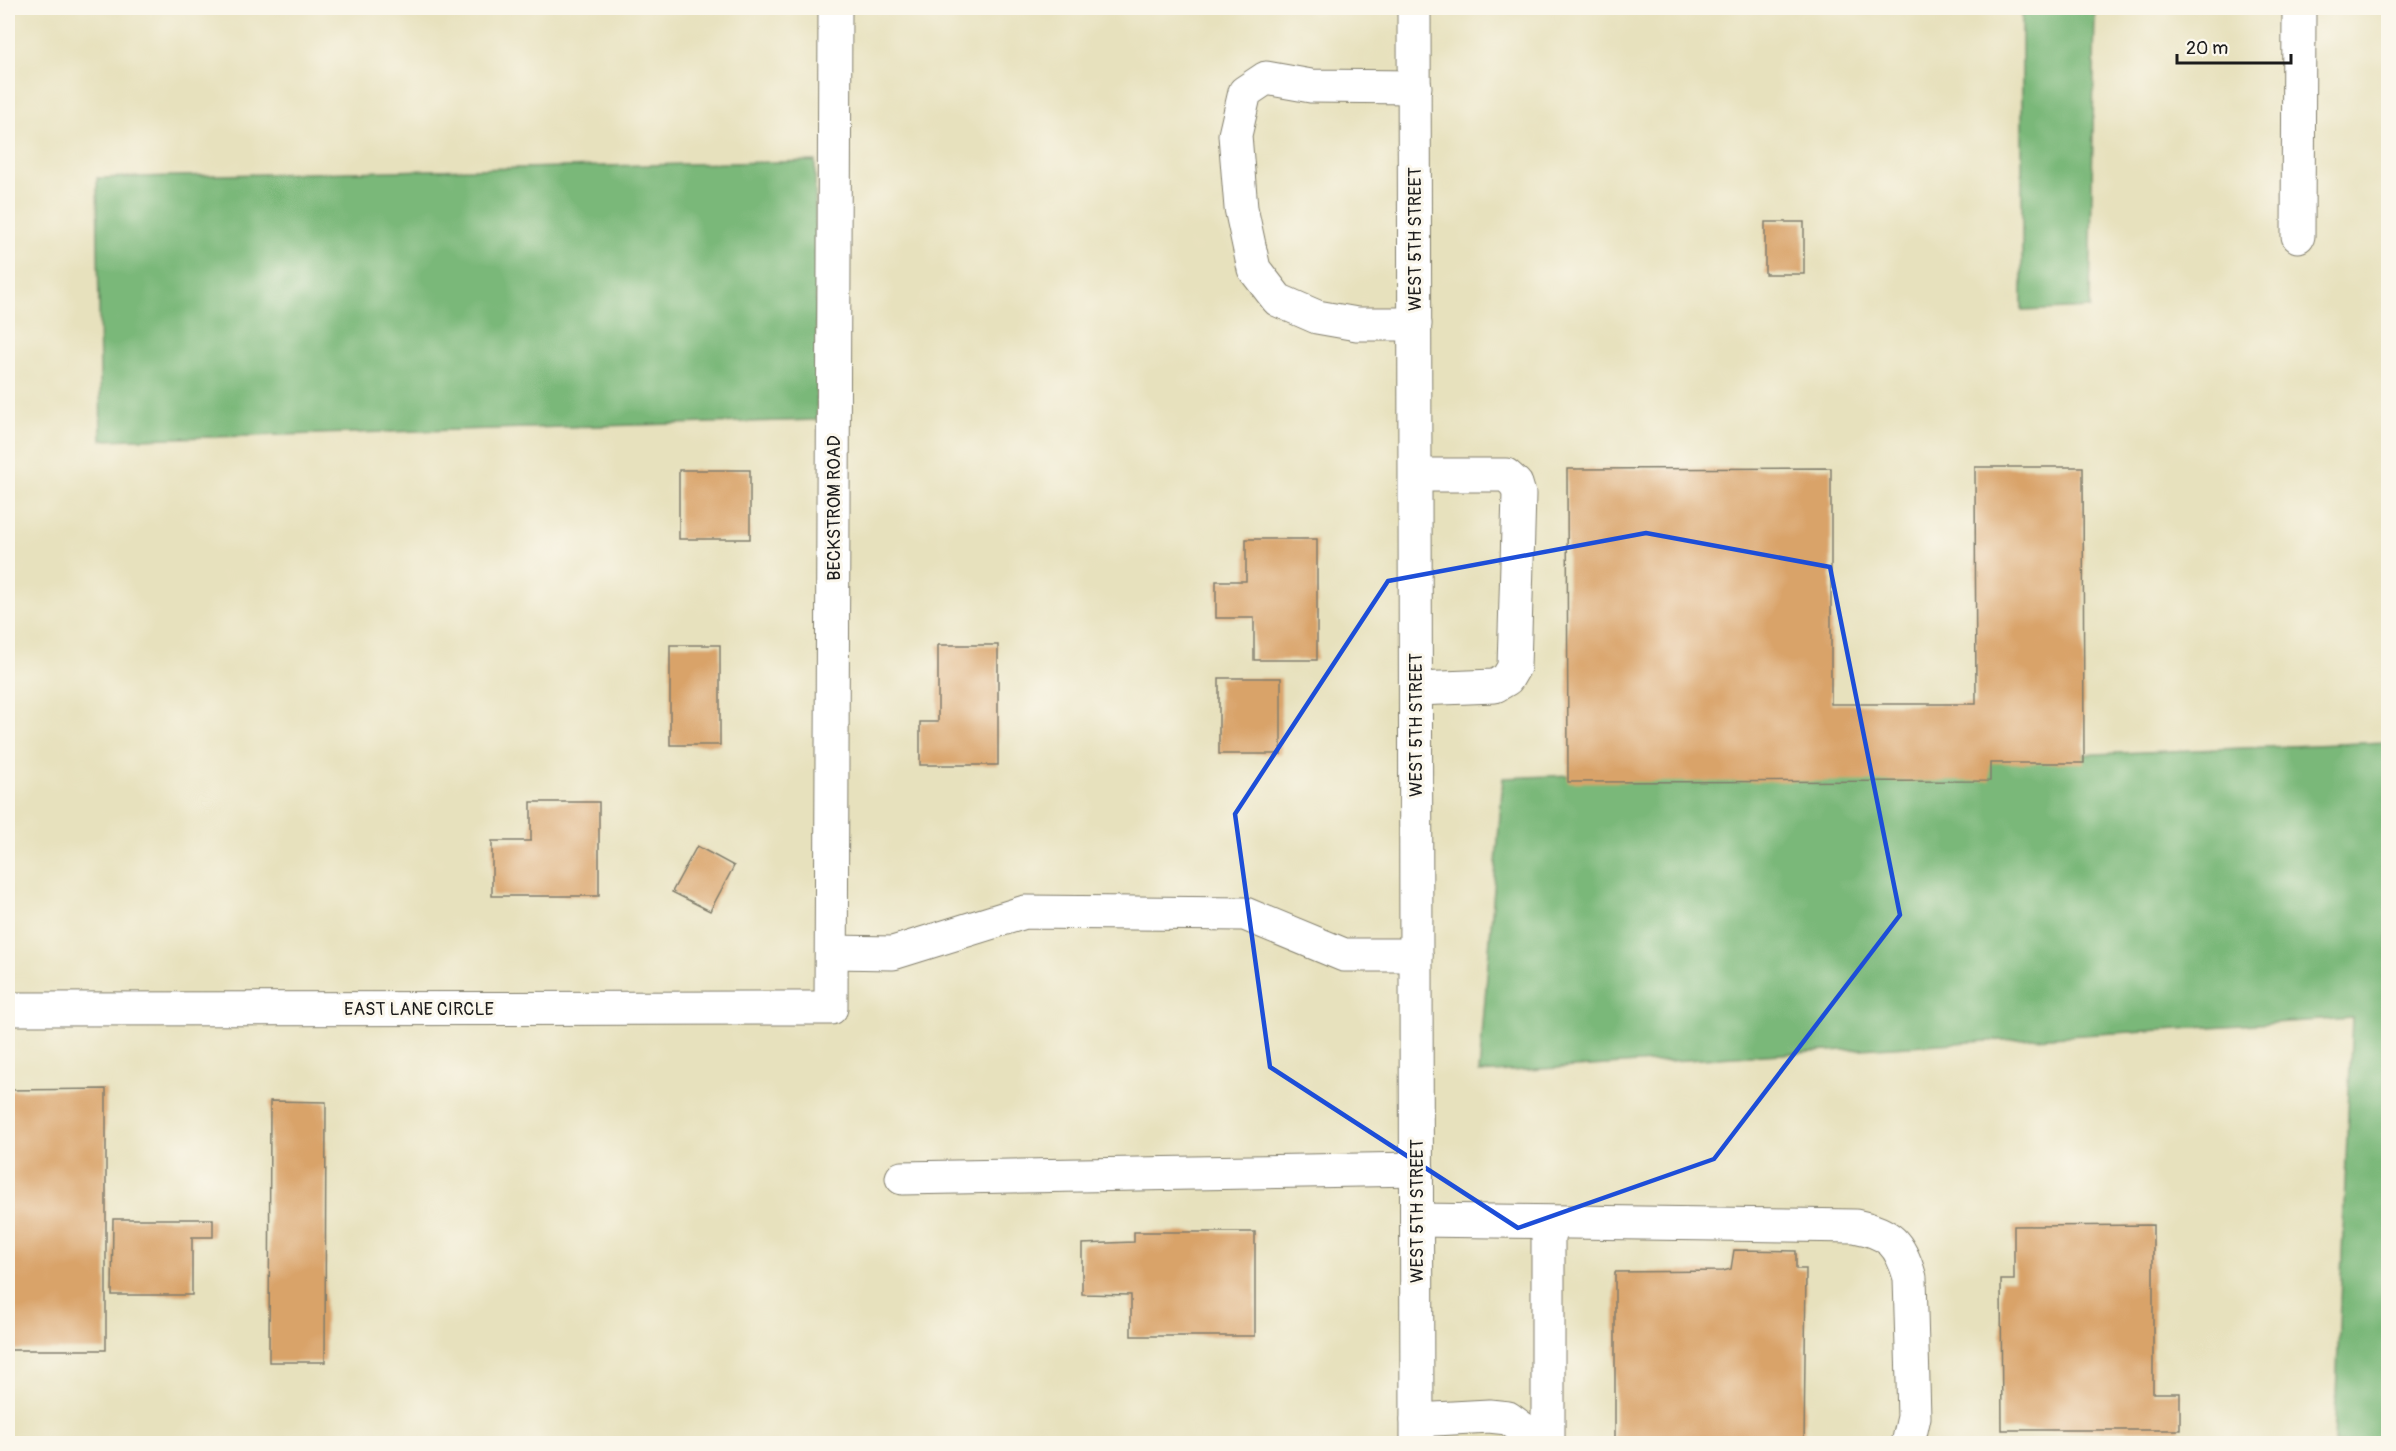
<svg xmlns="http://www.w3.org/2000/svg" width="2396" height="1451" font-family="Pangolin,sans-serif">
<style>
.forest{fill:#7ab879;stroke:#4b6a4a;stroke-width:1.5}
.building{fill:#d9a369}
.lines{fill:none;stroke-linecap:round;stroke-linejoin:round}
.minor-casing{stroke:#827e6c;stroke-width:35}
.minor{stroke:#fff;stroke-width:33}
.marked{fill:none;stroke:#1d4ed8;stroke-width:4.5;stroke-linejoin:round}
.labels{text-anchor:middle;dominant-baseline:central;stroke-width:6;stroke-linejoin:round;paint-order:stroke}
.street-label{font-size:18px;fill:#1c1c1c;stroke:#fbf7ec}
</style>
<rect width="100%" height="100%" fill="#fbf7ec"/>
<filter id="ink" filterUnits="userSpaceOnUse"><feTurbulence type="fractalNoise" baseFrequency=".0167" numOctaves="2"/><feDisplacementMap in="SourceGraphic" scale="12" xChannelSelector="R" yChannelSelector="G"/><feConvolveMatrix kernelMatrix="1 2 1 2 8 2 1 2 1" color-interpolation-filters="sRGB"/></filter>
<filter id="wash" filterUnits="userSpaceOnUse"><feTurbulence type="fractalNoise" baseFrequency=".008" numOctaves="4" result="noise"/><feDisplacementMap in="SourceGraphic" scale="24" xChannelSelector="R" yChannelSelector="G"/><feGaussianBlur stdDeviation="1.35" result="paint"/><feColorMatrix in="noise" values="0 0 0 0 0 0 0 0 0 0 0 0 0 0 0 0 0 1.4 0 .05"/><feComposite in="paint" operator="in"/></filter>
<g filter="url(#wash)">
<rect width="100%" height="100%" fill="#e7e1bd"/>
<g class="forest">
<polygon points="2022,8 2095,8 2090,308 2022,311"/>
<polygon points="815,161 817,420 101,440 97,178"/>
<polygon points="2388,742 2388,1443 2334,1443 2352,1018 1479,1073 1503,778"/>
</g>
<g id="blocks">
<g class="building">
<rect x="1765" y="222" width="39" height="52"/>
<polygon points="1975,467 2083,467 2084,763 1990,763 1990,781 1568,782 1567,469 1831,468 1831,704 1976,704"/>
<rect x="679" y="470" width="71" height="69"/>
<polygon points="1246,539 1317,539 1317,660 1254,660 1254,618 1216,618 1216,581 1246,581"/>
<rect x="670" y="645" width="50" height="100"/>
<polygon points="938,645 998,645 998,765 920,765 920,722 938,722"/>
<rect x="1219" y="678" width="62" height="76"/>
<polygon points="531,802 599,802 599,896 492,896 492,841 531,841"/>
<polygon points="697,846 734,866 710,911 672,892"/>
<polygon points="106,1089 106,1350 8,1350 8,1090"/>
<polygon points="270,1101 326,1102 325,1362 269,1362"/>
<polygon points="113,1219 213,1219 213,1237 192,1237 192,1295 112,1295"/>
<polygon points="2153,1225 2153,1393 2180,1393 2180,1430 2002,1430 2001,1280 2014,1280 2014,1226"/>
<polygon points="1134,1232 1255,1232 1255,1336 1131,1336 1131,1295 1082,1294 1082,1244 1134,1242"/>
<polygon points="1734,1250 1796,1251 1796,1269 1806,1269 1804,1444 1615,1444 1615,1272 1723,1271 1731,1269"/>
</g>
</g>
</g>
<g filter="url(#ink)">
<use href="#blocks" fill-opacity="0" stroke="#827e6c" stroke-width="1.5"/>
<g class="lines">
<g class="minor-casing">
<g id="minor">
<polyline points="1414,8 1417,1444"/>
<polyline points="1415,87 1311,86 1266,78 1245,92 1235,135 1241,208 1254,269 1278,300 1317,317 1357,324 1415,324"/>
<polyline points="2298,236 2299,8"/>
<polyline points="1416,475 1506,475 1516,484 1519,494 1514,667 1507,679 1495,686 1416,689"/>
<polyline points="833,952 893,953 1025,912 1245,914 1344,955 1416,955"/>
<polyline points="8,1009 831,1008 835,8"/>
<polyline points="902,1178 1417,1169"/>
<path d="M 1417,1220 L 1855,1226 C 1890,1233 1900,1243 1910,1278 L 1914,1417 L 1908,1444"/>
<polyline points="1548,1223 1548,1444"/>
<polyline points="1417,1420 1489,1416 1508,1418 1543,1444"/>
</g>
</g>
<use href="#minor" class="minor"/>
</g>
</g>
<path class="marked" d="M 1646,533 L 1830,567 L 1900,915 L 1714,1159 L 1518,1228 L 1270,1067 L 1235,814 L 1388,581 Z"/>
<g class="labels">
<g class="street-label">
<text transform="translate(1415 239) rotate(-90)">WEST 5TH STREET</text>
<text transform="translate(834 508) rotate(-90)">BECKSTROM ROAD</text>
<text transform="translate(1416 725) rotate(-90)">WEST 5TH STREET</text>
<text x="419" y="1009">EAST LANE CIRCLE</text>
<text transform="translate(1417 1211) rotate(-90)">WEST 5TH STREET</text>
</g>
</g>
<rect width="2396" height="1451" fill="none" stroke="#fbf7ec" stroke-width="30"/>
<path d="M2177 54v9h114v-9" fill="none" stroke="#1c1c1c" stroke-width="3"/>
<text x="2186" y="54" font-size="18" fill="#1c1c1c" stroke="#fbf7ec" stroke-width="4.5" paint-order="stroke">20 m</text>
</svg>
